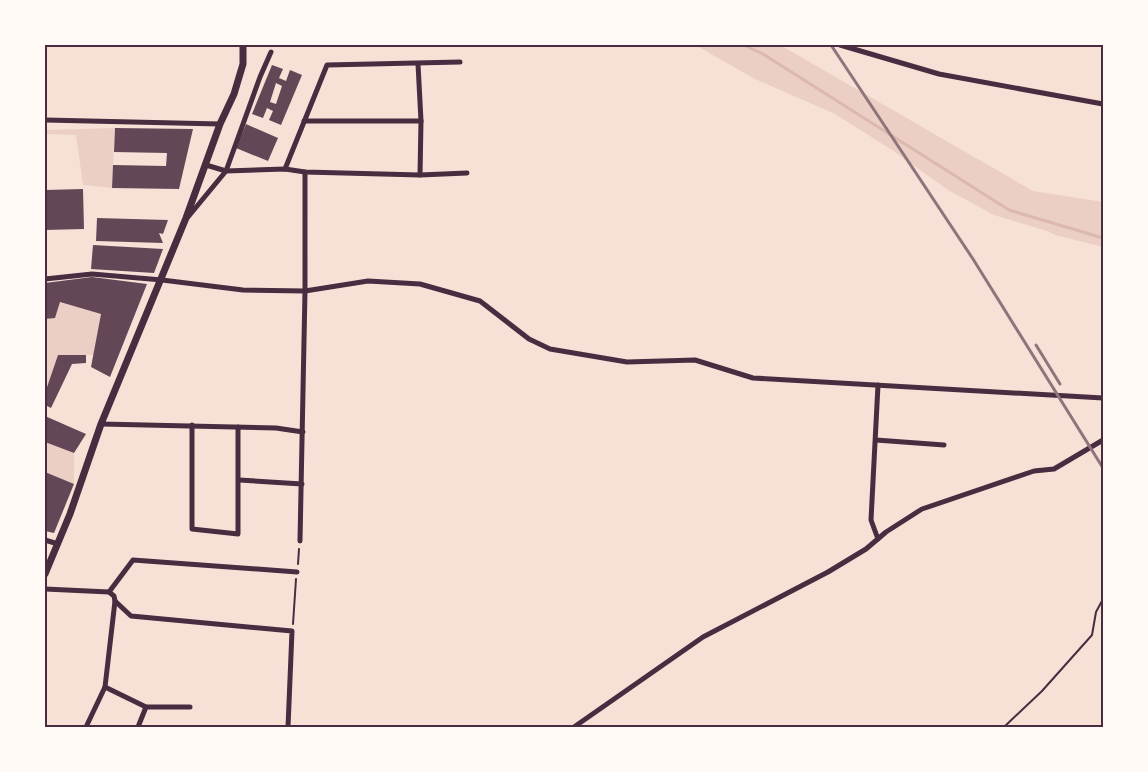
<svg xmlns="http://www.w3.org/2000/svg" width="1148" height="772" font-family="'IBM Plex Sans',sans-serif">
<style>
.green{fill:#ebcfc5}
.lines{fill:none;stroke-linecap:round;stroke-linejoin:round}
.stream{stroke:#dcb8b0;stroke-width:3}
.building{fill:#644757;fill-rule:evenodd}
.path{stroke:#4a2c40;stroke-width:2}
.minor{stroke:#4a2c40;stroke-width:5}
.tertiary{stroke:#4a2c40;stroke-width:7}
.rail{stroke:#8f747c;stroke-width:3}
.neatline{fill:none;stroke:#4a2c40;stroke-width:2}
</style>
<rect width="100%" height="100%" fill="#f7e1d7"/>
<g class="green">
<polygon points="695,45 780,45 1033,191 1103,202 1103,247 1055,235 1047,231 994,215 948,190 892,150 835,114 755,79"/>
<polygon points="115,128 112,188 83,185 76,135 45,134 45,130"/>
<polygon points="60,302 101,314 94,355 58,355 45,393 45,319"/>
<polygon points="45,442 74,453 74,484 45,472"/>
</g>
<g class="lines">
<polyline class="stream" points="744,45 763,54 1009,210 1103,238"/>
</g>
<g class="building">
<path d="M 272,65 L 283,69 L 279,78 L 286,81 L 290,70 L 302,75 L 281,125 L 269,120 L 273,111 L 267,108 L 263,118 L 252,114 ZM 276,83 L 282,86 L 276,104 L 270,102 Z"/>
<polygon points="246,124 278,138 268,161 236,148"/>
<polygon points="115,128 193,129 179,189 112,188 113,165 166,166 167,153 114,152"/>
<polygon points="83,189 84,229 45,230 45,190"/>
<polygon points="97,218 168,220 163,234 159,233 163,243 96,241"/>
<polygon points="93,245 163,249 154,273 91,269"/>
<polygon points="92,277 147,284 110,377 91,367 101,314 60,302 55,318 45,319 45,283"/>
<polygon points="58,355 86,355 86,363 72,364 51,408 45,405 45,393"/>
<polygon points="45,416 86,434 74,453 45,442"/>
<polygon points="45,472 74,484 54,533 45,531"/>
</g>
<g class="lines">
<g class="path">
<polyline points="298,564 299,549"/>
<polyline points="293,624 296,579"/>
<polyline points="1004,727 1042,691 1092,635 1096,612 1103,599"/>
</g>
<g class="minor">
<polyline points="840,45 939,74 1103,104"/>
<polyline points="418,64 421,121 420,175"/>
<polyline points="45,120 220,124"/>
<polyline points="304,121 421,121"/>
<polyline points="206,165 226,171 285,169 305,172 420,175 467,173"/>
<polyline points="285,169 327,65 460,62"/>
<polyline points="188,217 226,171 260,77 271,52"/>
<polyline points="45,279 92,274 162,280 243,290 305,291 368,281 420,284 480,301 529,339 550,349 627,362 695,360 753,378 1103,398"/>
<polyline points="101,424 276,428 303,432"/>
<polyline points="192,425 192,529 238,534 238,427"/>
<polyline points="876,440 944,445"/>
<polyline points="239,480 302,484"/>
<polyline points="878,539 871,520 878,385"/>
<polyline points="45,540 58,544"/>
<polyline points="300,541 305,291 305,172"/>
<polyline points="45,589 109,592 114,596 115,601 131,616 292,631 288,727"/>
<polyline points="109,592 133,560 297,572"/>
<polyline points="105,687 146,707 190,707"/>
<polyline points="86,727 105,687 115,601"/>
<polyline points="138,727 146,707"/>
<polyline points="574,727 703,637 828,572 866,549 886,532 922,509 1034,471 1054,469 1103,440"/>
</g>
<polyline class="tertiary" points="45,574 70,514 101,424 186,218 220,124 234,94 243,64 243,45"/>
<g class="rail">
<polyline points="831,45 973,259 1103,468"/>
<polyline points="1036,345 1060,384"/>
</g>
</g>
<rect width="1148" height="772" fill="none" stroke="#fffaf5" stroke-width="92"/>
<rect x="46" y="46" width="1056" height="680" class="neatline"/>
</svg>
